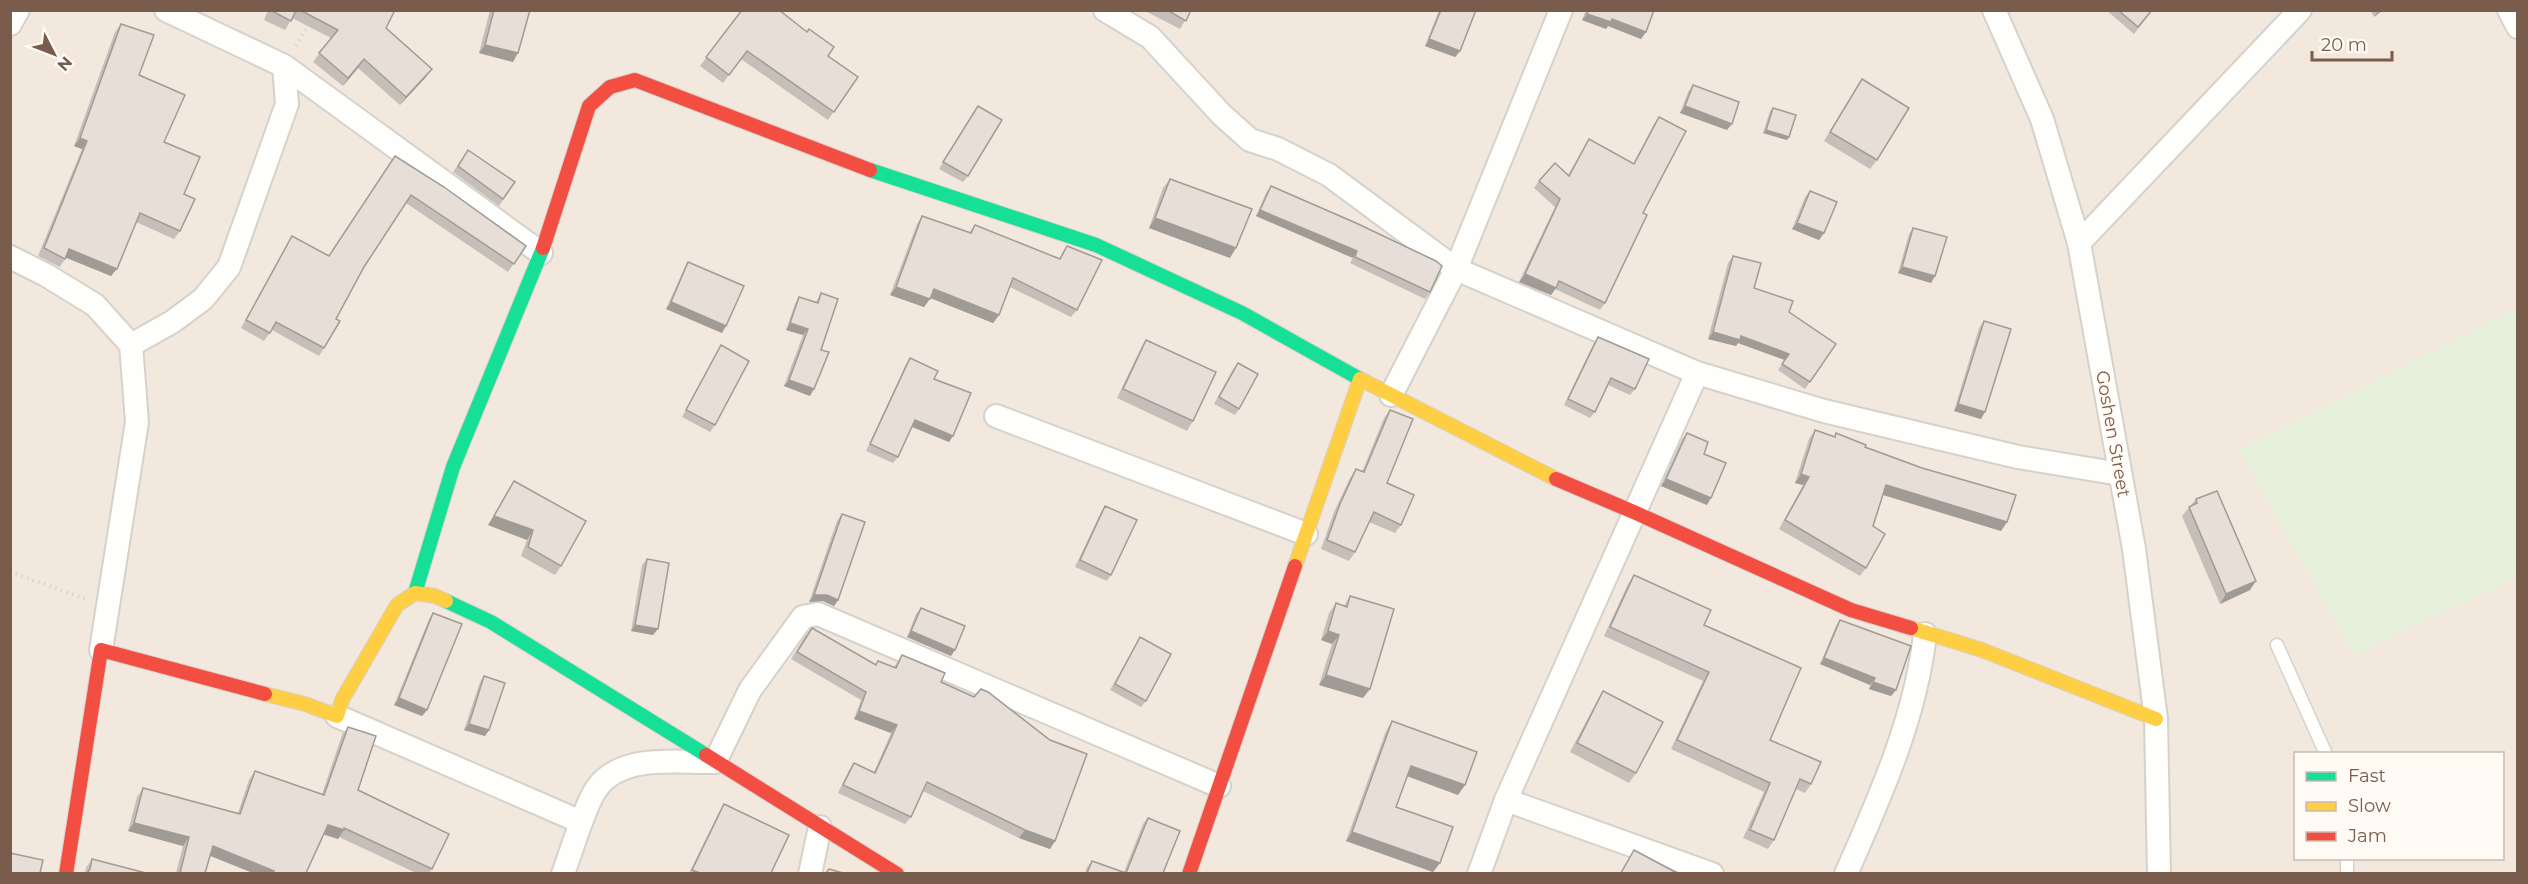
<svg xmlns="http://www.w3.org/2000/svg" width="2528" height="884" font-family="Montserrat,sans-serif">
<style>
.residential{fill:#f2e8de;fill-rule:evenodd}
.green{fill:#e7f0db}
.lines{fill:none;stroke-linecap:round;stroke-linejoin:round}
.lane-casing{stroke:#d7d1cb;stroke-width:15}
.street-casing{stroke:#d7d1cb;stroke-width:26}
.fast-casing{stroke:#d9d2cb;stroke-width:16}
.slow-casing{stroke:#d9d2cb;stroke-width:16}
.jam-casing{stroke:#d9d2cb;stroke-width:16}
.path{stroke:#dcd5d0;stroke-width:4;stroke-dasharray:1.5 4.5;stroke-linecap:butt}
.lane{stroke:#fefefd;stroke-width:12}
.street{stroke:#fefefd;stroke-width:22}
.fast{stroke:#16e098;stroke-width:14}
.slow{stroke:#ffcf43;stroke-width:14}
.jam{stroke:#f24e42;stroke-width:14}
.wall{fill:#c6bfb9}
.shaded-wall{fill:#a19b96}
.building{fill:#e6ded7;stroke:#a19b96;stroke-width:1.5}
.labels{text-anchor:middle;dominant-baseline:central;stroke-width:4.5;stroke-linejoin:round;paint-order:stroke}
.street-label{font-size:18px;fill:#7a5c4d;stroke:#fffaf3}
</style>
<rect width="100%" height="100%" fill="#f9f5f0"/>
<path class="residential" d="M 10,11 L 2517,11 L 2517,873 L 11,873 ZM 2296,754 L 2502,754 L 2502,858 L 2296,858 Z"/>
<polygon class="green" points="2517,308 2517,577 2354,655 2239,450"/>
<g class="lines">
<g class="lane-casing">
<g id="lane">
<polyline points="2277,645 2326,754"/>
<polyline points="2347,858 2347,874"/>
</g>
</g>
<g class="street-casing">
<g id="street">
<polyline points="1105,10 1150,37 1222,115 1250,140 1278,149 1329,175 1456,269 1697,373 1824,411 1929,436 2018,457 2120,474"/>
<polyline points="1994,10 2042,119 2079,243 2134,549 2156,719 2159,874"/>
<polyline points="2509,10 2518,27"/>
<polyline points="10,24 18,10"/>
<polyline points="284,66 541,253"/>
<polyline points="2079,243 2300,10"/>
<polyline points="10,257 46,275 95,305 131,345 137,422 101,650"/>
<polyline points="131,345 172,322 203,299 229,267 287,104 284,66 166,10"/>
<polyline points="1391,395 1456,269 1561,10"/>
<polyline points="996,416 1306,534"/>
<polyline points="337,716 581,822 563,874"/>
<polyline points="1506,800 1712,874"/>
<path d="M 581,822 C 586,811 590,797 597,788 C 622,753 678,763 715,762 L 750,690 L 803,617 L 818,614 L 1219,786"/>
<polyline points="810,874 820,827"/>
<polyline points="1479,874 1506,800 1697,373"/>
<path d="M 1846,874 C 1880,797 1916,717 1925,634"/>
</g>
</g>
<g class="fast-casing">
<g id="fast">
<polyline points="870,170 1096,245 1242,313 1360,379"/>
<polyline points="415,593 453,467 543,248"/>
<polyline points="446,601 491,622 706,755"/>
</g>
</g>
<g class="slow-casing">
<g id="slow">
<polyline points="1295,566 1360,379 1556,479"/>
<polyline points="1911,628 1982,650 2156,719"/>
<polyline points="265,694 305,704 337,716 342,700 397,605 415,593 435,596 446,601"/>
</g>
</g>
<g class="jam-casing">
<g id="jam">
<polyline points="543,248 589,106 610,87 635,80 870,170"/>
<polyline points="1556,479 1636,513 1851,610 1911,628"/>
<polyline points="706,755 897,874"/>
<polyline points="66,874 101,650 265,694"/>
<polyline points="1189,874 1295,566"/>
</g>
</g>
<g class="path">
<polyline points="296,46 309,24"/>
<polyline points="10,572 86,599"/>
</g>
<use href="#lane" class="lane"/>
<use href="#street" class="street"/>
<use href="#fast" class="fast"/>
<use href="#slow" class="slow"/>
<use href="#jam" class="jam"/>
</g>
<g class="wall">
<polygon points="268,10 395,10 386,28 426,77 400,105 358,68 343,86 313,62 331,38 292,18 285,30 264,20"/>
<polygon points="490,10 530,10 513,62 479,53"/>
<polygon points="742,10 828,56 858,77 828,120 741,59 723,83 700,66"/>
<polygon points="1191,10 1180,29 1145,11"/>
<polygon points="1439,10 1476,10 1460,51 1455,57 1425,46"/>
<polygon points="1586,10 1654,10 1646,32 1641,39 1608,26 1606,29 1582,20"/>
<polygon points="2106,10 2153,10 2134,34"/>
<polygon points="2370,10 2383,10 2374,17"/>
<polygon points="121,24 184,194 180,231 174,239 136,222 111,276 66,257 60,267 38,256 82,149 74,146 115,32"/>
<polygon points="1862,79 1877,160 1870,169 1824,141"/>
<polygon points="1693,85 1727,130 1680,113 1688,92"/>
<polygon points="1773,108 1789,137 1787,140 1763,133 1770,111"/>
<polygon points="974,112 968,176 963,182 939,169"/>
<polygon points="1659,117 1643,213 1605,303 1600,310 1555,289 1551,295 1519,282 1555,207 1534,188 1539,181 1568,175 1589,139 1633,164 1654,124"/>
<polygon points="468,150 515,182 499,206 453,172"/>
<polygon points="395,156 526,246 508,272 406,203 364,267 336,319 324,348 319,356 272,330 264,341 241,328 287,245 292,236 329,256"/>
<polygon points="1170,179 1230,258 1149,228 1163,188"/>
<polygon points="1271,186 1430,292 1425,299 1350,263 1353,258 1256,216 1266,193"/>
<polygon points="1810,191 1824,233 1819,240 1792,229 1805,197"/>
<polygon points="922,216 969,233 975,225 1059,259 1067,246 1077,310 1071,317 1010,287 999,315 993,323 930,298 924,307 890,295 917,224"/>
<polygon points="1913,228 1931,283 1898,273 1909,234"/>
<polygon points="1733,256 1754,288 1836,344 1805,389 1778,370 1785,360 1738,343 1736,346 1708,339 1728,263"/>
<polygon points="688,262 722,333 666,309 684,269"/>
<polygon points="821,293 821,350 810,396 784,386 803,335 786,330 795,304 799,297 816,302"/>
<polygon points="1984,321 1981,419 1954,411 1979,328"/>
<polygon points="1598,337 1635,389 1630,395 1608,385 1595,412 1590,418 1564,405 1594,343"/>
<polygon points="1146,340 1193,421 1187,431 1117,398 1140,350"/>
<polygon points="721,345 715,425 710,432 682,417 717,352"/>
<polygon points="910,358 934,379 949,442 912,427 898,457 893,463 866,451 906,364"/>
<polygon points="1238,363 1239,409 1235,415 1214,404 1233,369"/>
<polygon points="1390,410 1387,483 1401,525 1395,533 1369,522 1355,552 1349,561 1321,549 1334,512 1350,478 1356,469 1362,472 1384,418"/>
<polygon points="1815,430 1834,437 1836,433 1865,447 2007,522 2001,531 1883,495 1873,526 1866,568 1860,576 1779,529 1803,485 1795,483 1809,439"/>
<polygon points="1687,433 1704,454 1707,505 1661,486 1682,439"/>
<polygon points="514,481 561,566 555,575 521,556 527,540 488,525 508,490"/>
<polygon points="2196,499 2250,590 2220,604 2182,516"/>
<polygon points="1105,506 1111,575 1107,581 1075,567 1101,512"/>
<polygon points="842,514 838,600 834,606 823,601 809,602 837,521"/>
<polygon points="647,559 653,635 631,631 642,565"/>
<polygon points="1634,575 1704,625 1770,740 1811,784 1805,793 1796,789 1774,840 1768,849 1743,838 1764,792 1671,749 1703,681 1604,636 1628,584"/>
<polygon points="1350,596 1363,698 1319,685 1332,644 1321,640 1329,613 1336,603 1344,606"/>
<polygon points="921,608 951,656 907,637 916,614"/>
<polygon points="433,613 427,710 422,716 394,705 429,619"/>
<polygon points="1840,620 1896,690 1891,696 1869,689 1870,685 1820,664 1836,626"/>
<polygon points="806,635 875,664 878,661 894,667 902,655 941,682 1055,841 1050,849 1019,838 923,791 911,817 905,824 838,793 849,770 854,763 874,772 891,733 854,719 861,700 791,659"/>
<polygon points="1140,637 1146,701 1141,707 1110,690 1136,644"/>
<polygon points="484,676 489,730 485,736 464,730 480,682"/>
<polygon points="1603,691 1636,773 1629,783 1570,752 1597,701"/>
<polygon points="1392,721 1458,795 1407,776 1396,807 1440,863 1433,872 1346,841 1386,731"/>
<polygon points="348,727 358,790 432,869 429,873 416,873 339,837 338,839 324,834 306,873 253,873 210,856 205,873 176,873 183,846 128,831 137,797 143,788 238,813 249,780 255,771 322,794 342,735"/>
<polygon points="724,804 771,873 689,873 718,814"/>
<polygon points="1148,818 1163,873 1085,873 1087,867 1092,861 1124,872 1143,824"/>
<polygon points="1634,850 1680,873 1620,873"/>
<polygon points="92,859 146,873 85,873 86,868"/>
</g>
<g class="shaded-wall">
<polygon points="2379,10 2383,10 2374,17"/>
<polygon points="1587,14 1612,19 1646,32 1641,39 1608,26 1606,29 1582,20"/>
<polygon points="1429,39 1460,51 1455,57 1425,46"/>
<polygon points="485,45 518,53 513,62 479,53"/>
<polygon points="364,59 358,68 343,86 348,78"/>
<polygon points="432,69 426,77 400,105 406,97"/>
<polygon points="1685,106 1732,124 1727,130 1680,113"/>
<polygon points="1766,130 1789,137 1787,140 1763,133"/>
<polygon points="80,138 87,141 82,149 74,146"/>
<polygon points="1260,210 1357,251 1353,258 1256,216"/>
<polygon points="1155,218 1236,248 1230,258 1149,228"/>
<polygon points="1797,223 1824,233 1819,240 1792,229"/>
<polygon points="69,249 117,269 111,276 64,257"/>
<polygon points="1902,267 1935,276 1931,283 1898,273"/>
<polygon points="1525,274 1556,288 1551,295 1519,282"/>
<polygon points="896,287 930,299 924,307 890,295"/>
<polygon points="934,289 999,315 993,323 928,297"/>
<polygon points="671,302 726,326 722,333 666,309"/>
<polygon points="790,323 808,329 803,335 786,330"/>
<polygon points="1713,332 1741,336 1789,354 1785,360 1738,343 1736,346 1708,339"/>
<polygon points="789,380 814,389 810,396 784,386"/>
<polygon points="1958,404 1985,412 1981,419 1954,411"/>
<polygon points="915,420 953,436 949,442 910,426"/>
<polygon points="1801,474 1809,477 1803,485 1795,483"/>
<polygon points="1666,479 1711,498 1707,505 1661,486"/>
<polygon points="1886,485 2007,522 2001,531 1880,494"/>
<polygon points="494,516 533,530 527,540 488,525"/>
<polygon points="2256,581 2250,590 2220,604 2226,594"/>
<polygon points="814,595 827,595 838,600 834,606 823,601 809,602"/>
<polygon points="635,625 658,629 653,635 631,631"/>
<polygon points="911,631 955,650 951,656 907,637"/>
<polygon points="1328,631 1339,635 1332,644 1321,640"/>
<polygon points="1824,658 1875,678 1870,685 1820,664"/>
<polygon points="1326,675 1370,689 1363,698 1319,685"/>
<polygon points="1873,682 1896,690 1891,696 1869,689"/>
<polygon points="399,698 427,710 422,716 394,705"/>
<polygon points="859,711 897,725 891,733 854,719"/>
<polygon points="469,724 489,730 485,736 464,730"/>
<polygon points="1411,766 1465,785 1458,795 1404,775"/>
<polygon points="134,823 189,837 183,846 128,831"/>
<polygon points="328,825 344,830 338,839 322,834"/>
<polygon points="1025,830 1055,841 1050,849 1019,838"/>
<polygon points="1352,832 1440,863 1433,872 1346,841"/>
<polygon points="213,846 274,871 272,873 253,873 206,854"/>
</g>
<g class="building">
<polygon points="270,10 296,10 291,21"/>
<polygon points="300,10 395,10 386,28 432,69 406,97 364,59 348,78 319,53 338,30"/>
<polygon points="494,10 530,10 518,53 485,45"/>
<polygon points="742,10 779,10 807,32 809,29 834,47 828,56 858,77 834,112 747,51 729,75 706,57"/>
<polygon points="1167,10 1191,10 1186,21"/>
<polygon points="1441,10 1476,10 1460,51 1429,39"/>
<polygon points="1588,10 1654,10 1646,32 1612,19 1611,22 1587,14"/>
<polygon points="2118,10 2152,10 2138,27"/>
<polygon points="121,24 154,35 139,75 185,95 164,142 200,157 184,194 195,199 180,231 140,213 117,269 69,249 65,259 44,248 87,141 80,138"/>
<polygon points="1862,79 1909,108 1877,160 1830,132"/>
<polygon points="1693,85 1739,102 1732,124 1685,106"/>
<polygon points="978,106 1002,120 968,176 943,162"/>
<polygon points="1773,108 1796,115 1789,137 1766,130"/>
<polygon points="1659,117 1686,131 1643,213 1647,215 1605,303 1559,281 1556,288 1525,274 1560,199 1539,181 1555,163 1569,176 1589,139 1634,164"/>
<polygon points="468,150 515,182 503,199 458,166"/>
<polygon points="395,156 444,187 526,246 514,264 411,195 364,267 336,319 340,321 324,348 276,322 270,333 246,320 292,236 329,256"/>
<polygon points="1170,179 1252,209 1236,248 1155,218"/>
<polygon points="1271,186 1356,223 1436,261 1442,266 1430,292 1355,257 1357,251 1260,210"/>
<polygon points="1810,191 1837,202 1824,233 1797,223"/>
<polygon points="922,216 971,233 975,225 1060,259 1067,246 1102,260 1077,310 1013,278 999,315 934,289 930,299 896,287"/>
<polygon points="1913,228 1947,237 1935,276 1902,267"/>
<polygon points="1733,256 1761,263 1754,288 1793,301 1789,312 1836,344 1810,382 1782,364 1789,354 1741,336 1740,340 1713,332"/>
<polygon points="688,262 744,286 726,326 671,302"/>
<polygon points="821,293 838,299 821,350 829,352 814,389 789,380 808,329 790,323 799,297 818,303"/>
<polygon points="1984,321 2011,329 1985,412 1958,404"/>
<polygon points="1598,337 1649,359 1635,389 1611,378 1595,412 1568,399"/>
<polygon points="1146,340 1216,372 1193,421 1123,389"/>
<polygon points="721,345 749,361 715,425 686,410"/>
<polygon points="910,358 938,371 934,379 971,393 953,436 915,420 898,457 870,444"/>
<polygon points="1238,363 1258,374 1239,409 1219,397"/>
<polygon points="1390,410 1413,419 1387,483 1414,495 1401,525 1374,512 1355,552 1327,540 1340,504 1356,469 1364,472"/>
<polygon points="1815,430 1835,437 1836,433 1866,445 1865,447 1922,468 2016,495 2007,522 1886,485 1873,526 1885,534 1866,568 1785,520 1809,477 1801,474"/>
<polygon points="1687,433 1708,442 1704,454 1726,463 1711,498 1666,479"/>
<polygon points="514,481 586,521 561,566 528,547 533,530 494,516"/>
<polygon points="2217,491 2256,581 2226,594 2189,507 2197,503 2196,499"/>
<polygon points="1105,506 1137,520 1111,575 1080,560"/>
<polygon points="842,514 865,522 838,600 827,595 814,595"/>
<polygon points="647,559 669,563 658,629 635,625"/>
<polygon points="1634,575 1711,610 1704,625 1801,668 1770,740 1821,762 1811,784 1800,779 1774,840 1750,830 1770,783 1677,740 1709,672 1610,627"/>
<polygon points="1350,596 1394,609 1370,689 1326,675 1339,635 1328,631 1336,603 1347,607"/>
<polygon points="921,608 965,626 955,650 911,631"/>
<polygon points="433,613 462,624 427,710 399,698"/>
<polygon points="1840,620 1911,646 1896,690 1873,682 1875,678 1824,658"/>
<polygon points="812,628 876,665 878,661 896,668 902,655 945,673 941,682 974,697 981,689 988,692 1050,740 1087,754 1055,841 1025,830 927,782 911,817 843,785 854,763 875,773 897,725 859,711 866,692 797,652"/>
<polygon points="1140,637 1171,654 1146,701 1115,684"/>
<polygon points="484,676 505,683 489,730 469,724"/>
<polygon points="1603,691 1663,722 1636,773 1577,743"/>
<polygon points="1392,721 1477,752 1465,785 1411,766 1396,807 1453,827 1440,863 1352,832"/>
<polygon points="348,727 376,736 358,790 449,834 432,869 344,828 344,830 328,825 306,873 273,873 274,871 213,846 205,873 180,873 189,837 134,823 143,788 240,814 255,771 324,795"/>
<polygon points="724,804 789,835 771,873 700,873 692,870"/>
<polygon points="1148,818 1180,831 1163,873 1087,873 1092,861 1126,873"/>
<polygon points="1634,850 1675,872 1680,873 1621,873"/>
<polygon points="10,853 43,860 40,873 10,873"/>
<polygon points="92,859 146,873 87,873 90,869"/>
<polygon points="829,869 843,873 826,873"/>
</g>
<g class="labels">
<g class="street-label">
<text transform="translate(2113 434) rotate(80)">Goshen Street</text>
</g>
</g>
<rect width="2528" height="884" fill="none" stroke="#7a5c4d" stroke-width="24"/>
<rect x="2294" y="752" width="210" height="108" fill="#fffaf3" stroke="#cabbb1" stroke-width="1.5"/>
<rect x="2306" y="772" width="30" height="9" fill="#16e098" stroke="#cabbb1" stroke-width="1.5"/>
<text x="2348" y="782" font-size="18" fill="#7a5c4d">Fast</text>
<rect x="2306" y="802" width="30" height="9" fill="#ffcf43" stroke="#cabbb1" stroke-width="1.5"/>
<text x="2348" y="812" font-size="18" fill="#7a5c4d">Slow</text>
<rect x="2306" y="832" width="30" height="9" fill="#f24e42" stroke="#cabbb1" stroke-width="1.5"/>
<text x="2348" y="842" font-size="18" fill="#7a5c4d">Jam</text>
<g transform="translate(54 54) rotate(132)" stroke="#fffaf3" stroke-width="4.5" paint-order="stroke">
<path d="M0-4.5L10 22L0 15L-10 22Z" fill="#7a5c4d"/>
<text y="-9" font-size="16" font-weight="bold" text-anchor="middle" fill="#7a5c4d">N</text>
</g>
<path d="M2312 51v9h80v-9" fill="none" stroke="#7a5c4d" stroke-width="3"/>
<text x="2321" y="51" font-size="18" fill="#7a5c4d" stroke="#fffaf3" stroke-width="4.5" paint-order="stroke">20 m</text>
</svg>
